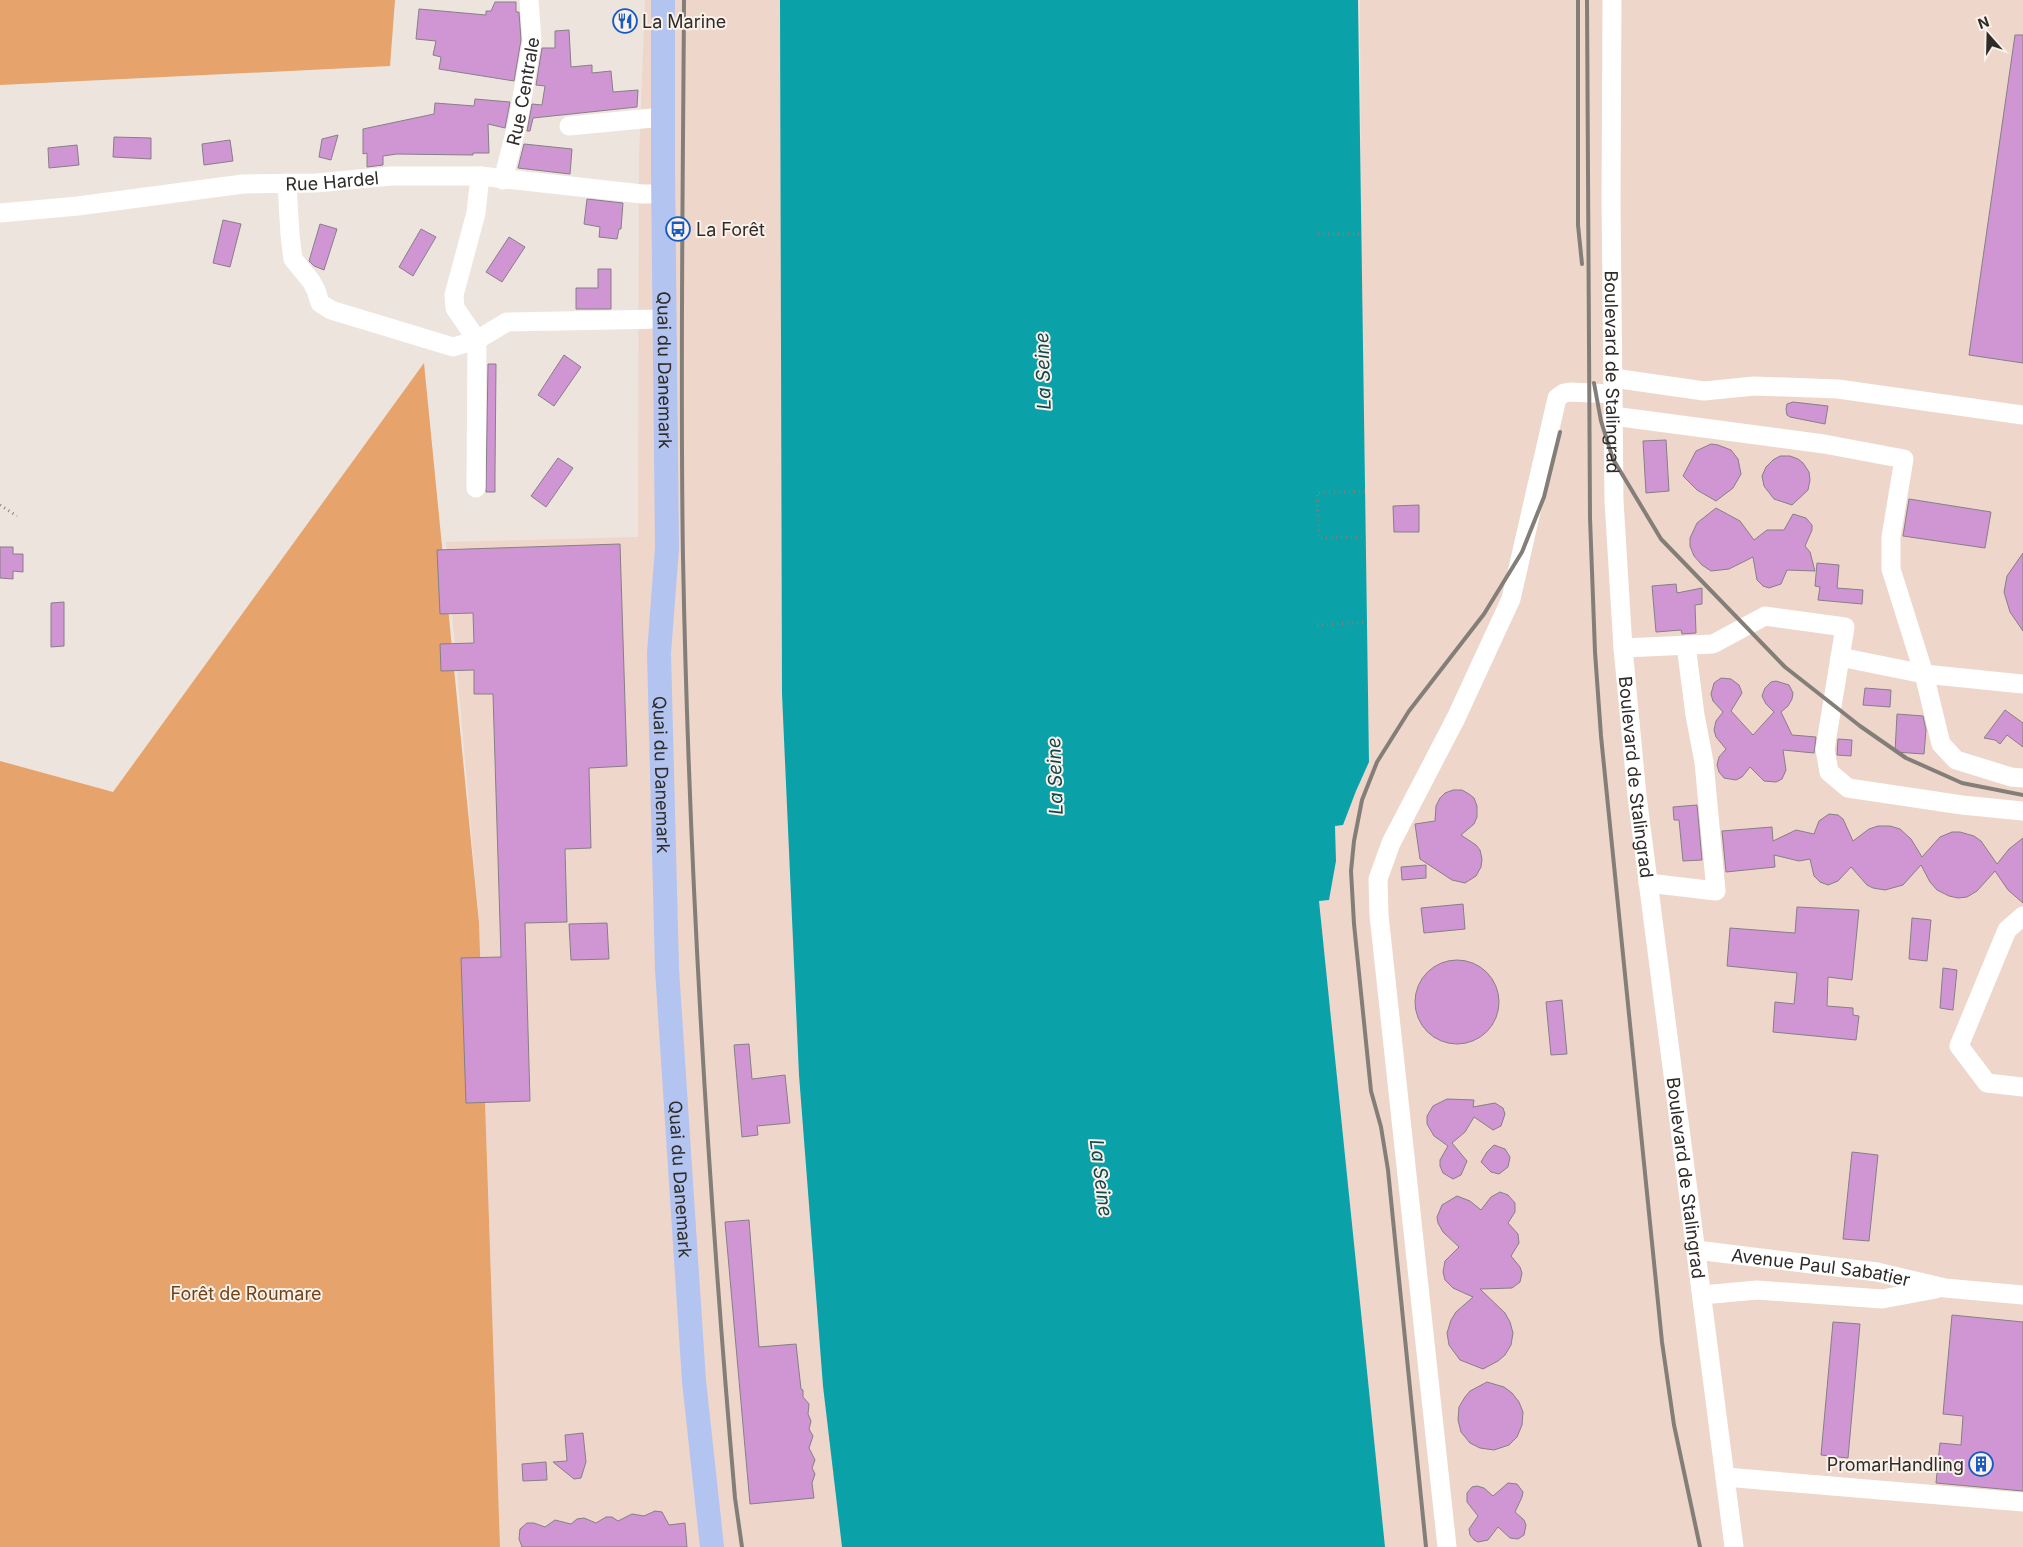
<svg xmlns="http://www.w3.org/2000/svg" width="2023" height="1547" font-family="Inter,sans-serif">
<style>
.industrial{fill:#eed6cb}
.forest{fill:#e6a36b}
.water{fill:#0ba1a8}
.building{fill:#d096d4;stroke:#867f86}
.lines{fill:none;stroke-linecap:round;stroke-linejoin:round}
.path{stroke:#857f7a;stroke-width:3;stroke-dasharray:1 4;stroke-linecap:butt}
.minor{stroke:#fff;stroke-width:19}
.major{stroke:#b3c4f0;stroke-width:24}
.rail{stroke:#847e79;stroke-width:4}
.labels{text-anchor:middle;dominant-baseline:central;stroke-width:4;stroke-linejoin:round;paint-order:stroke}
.poi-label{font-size:18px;fill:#2e2b28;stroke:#faf1ea;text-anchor:start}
.street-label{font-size:18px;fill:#2e2b28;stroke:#faf1ea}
.park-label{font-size:18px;fill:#6f4319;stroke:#faf1ea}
.water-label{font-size:19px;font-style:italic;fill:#0e4649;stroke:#faf1ea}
</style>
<rect width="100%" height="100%" fill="#ede4dd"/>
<g class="industrial">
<polygon points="645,0 799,0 901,1547 500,1547 479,923 446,542 638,537 639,157"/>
<polygon points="1360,0 2023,0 2023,1547 1385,1547 1319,901 1329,900 1336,861 1335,826 1356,791 1369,762 1361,234"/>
</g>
<g class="forest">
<polygon points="0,0 395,0 390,66 0,85"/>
<polygon points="424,363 479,923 500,1547 0,1547 0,761 113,792"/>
</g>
<polygon class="water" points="780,0 1358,0 1369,762 1356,791 1343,825 1335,826 1336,861 1329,900 1319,901 1385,1547 842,1547 823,1386 799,1075 782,694"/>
<g class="building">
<polygon points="495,2 516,2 516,12 519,12 521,40 514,81 439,69 441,57 433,55 436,41 416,39 419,9 486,15 486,11 491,11"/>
<polygon points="569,30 571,67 592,65 592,73 611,71 613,92 638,90 637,107 533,118 530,131 527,131 532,104 542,105 545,86 536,85 542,48 555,48 555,31"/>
<polygon points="2015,35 2023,35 2023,363 1969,355"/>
<polygon points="475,99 510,102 505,128 488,124 489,153 473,153 473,155 397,154 383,156 383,165 367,167 367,153 363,154 363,129 434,114 435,103 474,106"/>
<polygon points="338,135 331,160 319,157 322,139"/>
<polygon points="114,137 151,138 151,159 113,157"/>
<polygon points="230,140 233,161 204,165 202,144"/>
<polygon points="524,144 572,149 570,174 518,168"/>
<polygon points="77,145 79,165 49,168 48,148"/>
<polygon points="587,199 623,203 621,229 619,229 617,239 599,237 600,227 584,224"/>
<polygon points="223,220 241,224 230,267 213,263"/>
<polygon points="320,224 337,229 324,270 314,266 309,261"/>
<polygon points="421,229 436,237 413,276 399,267"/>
<polygon points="509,237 525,247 502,282 486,272"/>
<polygon points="598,269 611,269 611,309 576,309 576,288 598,288"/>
<polygon points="564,355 581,367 554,406 538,395"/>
<polygon points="488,364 496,364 495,471 495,492 486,492"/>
<polygon points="1793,402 1828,406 1825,424 1790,417 1787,415 1786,409 1787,404"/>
<polygon points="1666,440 1669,491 1646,493 1643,441"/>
<polygon points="1711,444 1718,445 1731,450 1738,459 1741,474 1733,488 1716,501 1697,490 1683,476 1696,451"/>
<polygon points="1780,456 1790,456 1798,459 1803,463 1809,472 1810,480 1808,490 1792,505 1774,499 1764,486 1762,476 1766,467 1773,460"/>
<polygon points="558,458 573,468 546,507 531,496"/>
<polygon points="1909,499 1991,512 1985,548 1903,536"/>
<polygon points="1419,505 1419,532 1394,532 1393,506"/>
<polygon points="1716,508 1740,521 1754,540 1767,530 1784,530 1793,514 1806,518 1812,525 1812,530 1805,546 1810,552 1815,571 1787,570 1781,584 1769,588 1763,586 1757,580 1753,557 1729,569 1711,571 1702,565 1694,556 1690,546 1690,538 1697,523"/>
<polygon points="620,544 627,766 589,768 591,848 565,849 567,922 525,923 530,1101 466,1103 461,958 501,957 493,694 474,694 474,670 441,671 440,644 474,643 473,613 440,614 437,550"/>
<polygon points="0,547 13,547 13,554 23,554 23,572 13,571 13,579 0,578"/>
<polygon points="2023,553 2023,631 2010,612 2004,592 2007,576"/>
<polygon points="1817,563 1839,565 1837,588 1863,590 1862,604 1818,600 1820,587 1815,586"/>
<polygon points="1676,584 1677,593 1702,588 1702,604 1695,605 1696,633 1682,634 1681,630 1656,632 1652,586"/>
<polygon points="64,602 64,646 51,647 51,603"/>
<polygon points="1721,678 1731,679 1739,685 1742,693 1731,711 1753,735 1774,712 1766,704 1762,696 1765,688 1771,682 1776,681 1789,685 1793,693 1792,699 1788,706 1781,712 1792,735 1816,737 1814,753 1783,750 1786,770 1782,779 1776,782 1764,781 1750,767 1742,777 1736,780 1724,778 1719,772 1717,765 1719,757 1726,749 1716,737 1714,730 1716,721 1723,712 1713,701 1711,694 1714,683"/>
<polygon points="1865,688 1891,690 1890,707 1863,705"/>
<polygon points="2005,710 2023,723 2023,747 2007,735 2000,744 1995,740 1984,738"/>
<polygon points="1897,714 1923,716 1926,730 1924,754 1895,752"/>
<polygon points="1838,739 1852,740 1851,756 1837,755"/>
<polygon points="1453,790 1462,790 1469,794 1474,798 1477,806 1477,817 1474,824 1461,835 1476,845 1480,850 1482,859 1481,867 1476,876 1465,883 1452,880 1420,859 1415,824 1435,821 1436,806 1440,798 1445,793"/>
<polygon points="1697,805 1702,860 1683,861 1679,820 1674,820 1673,807"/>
<polygon points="1829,814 1838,815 1843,819 1853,841 1869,829 1878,826 1890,826 1900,829 1911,839 1922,857 1940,837 1952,832 1960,832 1974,836 1981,841 1997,864 2009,849 2023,838 2023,903 2008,890 1995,871 1977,891 1967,897 1958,898 1949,896 1937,890 1930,882 1921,865 1903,885 1885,890 1873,888 1867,885 1851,867 1838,881 1828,885 1820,882 1814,876 1810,859 1799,861 1774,855 1775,867 1726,872 1722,831 1772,827 1773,841 1796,830 1814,834 1819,821"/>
<polygon points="1426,865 1426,878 1402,880 1401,867"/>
<polygon points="1463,904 1465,929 1424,933 1421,908"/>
<polygon points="1797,907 1859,910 1852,980 1828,977 1827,1006 1853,1008 1853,1015 1859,1016 1856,1040 1773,1032 1775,1002 1794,1004 1797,973 1727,966 1730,928 1795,933"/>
<polygon points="1912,918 1931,920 1927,961 1909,959"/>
<polygon points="607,923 609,959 571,960 569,924"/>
<circle cx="1457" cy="1002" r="42"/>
<polygon points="1943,968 1957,970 1953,1010 1940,1008"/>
<polygon points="1562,1000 1567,1054 1551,1055 1546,1002"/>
<polygon points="749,1044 752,1079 785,1075 790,1123 757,1126 758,1135 742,1137 734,1045"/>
<polygon points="1447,1099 1474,1100 1473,1107 1495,1103 1503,1108 1505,1114 1501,1126 1493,1130 1474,1117 1465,1132 1452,1143 1467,1161 1461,1175 1453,1179 1443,1173 1440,1166 1440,1160 1448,1146 1434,1136 1427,1124 1427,1116 1433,1106"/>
<polygon points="1494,1145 1505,1149 1510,1157 1508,1167 1499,1174 1491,1172 1481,1162 1487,1152"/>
<polygon points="1852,1152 1878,1155 1869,1241 1843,1239"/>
<polygon points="1500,1192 1508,1195 1515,1203 1515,1212 1508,1223 1518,1234 1519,1243 1511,1256 1520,1267 1522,1273 1520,1282 1512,1288 1480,1289 1505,1313 1510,1322 1513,1333 1511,1345 1505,1355 1498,1361 1483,1369 1460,1360 1449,1345 1447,1333 1451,1320 1456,1312 1473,1297 1453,1288 1445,1280 1443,1272 1445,1261 1459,1247 1443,1232 1438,1223 1437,1217 1442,1205 1457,1196 1470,1201 1481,1210 1491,1197"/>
<polygon points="749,1220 759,1347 796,1344 801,1389 803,1390 803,1397 809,1404 808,1414 811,1421 809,1429 813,1436 809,1448 815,1460 812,1468 815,1474 812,1483 814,1498 750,1504 725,1222"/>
<polygon points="1952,1315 2023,1322 2023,1491 1936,1483 1940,1443 1961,1445 1963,1416 1943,1414"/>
<polygon points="1833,1322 1860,1324 1848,1458 1821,1455"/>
<polygon points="1487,1382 1504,1387 1512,1393 1519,1402 1523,1412 1522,1425 1517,1437 1509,1445 1494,1450 1480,1448 1470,1443 1461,1432 1458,1420 1459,1407 1465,1397 1470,1391"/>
<polygon points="583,1433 586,1462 581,1478 574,1479 553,1462 567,1461 565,1435"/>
<polygon points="546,1462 547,1480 523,1481 522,1464"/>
<polygon points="1508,1483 1517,1484 1523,1492 1522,1497 1515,1512 1524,1520 1526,1525 1524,1535 1518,1539 1510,1538 1498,1527 1488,1540 1478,1542 1474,1540 1470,1535 1469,1529 1478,1516 1467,1502 1467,1493 1472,1487 1477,1486 1484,1488 1493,1496"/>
<polygon points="655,1511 662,1512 669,1525 685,1523 687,1547 522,1547 519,1539 520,1529 527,1523 534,1523 545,1527 555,1520 571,1524 577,1519 584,1518 596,1523 606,1517 612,1517 618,1521 632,1514 644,1516"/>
</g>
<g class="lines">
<g class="path">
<polyline points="1318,234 1361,234"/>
<polyline points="1365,491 1317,493 1319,538 1366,537"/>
<polyline points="0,505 17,516"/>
<polyline points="1317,625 1367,622"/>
</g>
<g class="minor">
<path id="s1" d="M 1612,0 L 1611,200 L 1614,501 L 1623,648 L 1637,796 L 1734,1547"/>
<polyline points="569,126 663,117"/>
<polyline points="480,176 476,213 454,295 455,308 477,340 507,322 664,319"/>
<path id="s2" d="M 503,180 L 518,121 L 532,41 L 529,0"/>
<polyline points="287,183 290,235 293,259 311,281 316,290 320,303 331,310 453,347 477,340 476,488"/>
<path id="s3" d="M 0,213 L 78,206 L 243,184 L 316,183 L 391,176 L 480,176 L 642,194 L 664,194"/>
<polyline points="1613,378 1704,391 1754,386 1838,389 2023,415"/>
<polyline points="1613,416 1824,444 1904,459 1891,537 1891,569 1924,674 2023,684"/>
<polyline points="1623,648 1713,644 1765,616 1845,627 1825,749 1829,772 1848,788 1962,805 2023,811"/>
<polyline points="1840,657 1924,674 1941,744 1956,760 2011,777 2023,778"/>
<polyline points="1648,883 1716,891 1704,762 1695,715 1686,645"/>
<polyline points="2023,916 2007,930 1959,1046 1987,1083 2023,1087"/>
<path id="s4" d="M 1696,1250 L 1877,1272 L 1945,1288 L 2023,1295"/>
<polyline points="1702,1295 1757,1290 1882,1299 1936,1289"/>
<polyline points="1725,1477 2023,1502"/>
<polyline points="1447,1547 1379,915 1378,879 1391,843 1456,718 1511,599 1557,398 1564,393 1570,392 1613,394"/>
</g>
<path class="major" id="s5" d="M 663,0 L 663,172 L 667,548 L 659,653 L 667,969 L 694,1381 L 712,1547"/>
<g class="rail">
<path d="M 684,0 C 683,186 680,372 683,558 C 689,872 708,1185 735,1498 L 742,1547"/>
<polyline points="1578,0 1578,225 1582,264"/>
<polyline points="1587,0 1590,518 1595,652 1601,736 1662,1342 1674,1425 1700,1547"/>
<polyline points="1594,383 1601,421 1613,459 1661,539 1785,667 1860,726 1906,758 1962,783 2023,795"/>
<polyline points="1426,1547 1388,1170 1381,1127 1371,1091 1354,924 1351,871 1354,841 1362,800 1377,762 1409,711 1484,614 1522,552 1544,497 1560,432"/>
</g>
</g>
<defs>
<g id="restaurant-ring" transform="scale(1.25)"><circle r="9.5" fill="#faf1ea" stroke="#165ac5" stroke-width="1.5"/><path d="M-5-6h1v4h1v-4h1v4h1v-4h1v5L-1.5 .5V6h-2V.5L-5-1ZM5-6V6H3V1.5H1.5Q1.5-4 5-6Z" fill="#165ac5"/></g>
<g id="bus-ring" transform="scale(1.25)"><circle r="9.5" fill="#faf1ea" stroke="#165ac5" stroke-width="1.5"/><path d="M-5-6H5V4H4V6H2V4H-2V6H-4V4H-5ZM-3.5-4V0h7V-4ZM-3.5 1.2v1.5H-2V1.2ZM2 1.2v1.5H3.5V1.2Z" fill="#165ac5"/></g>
<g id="building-ring" transform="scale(1.25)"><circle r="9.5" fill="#faf1ea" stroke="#165ac5" stroke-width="1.5"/><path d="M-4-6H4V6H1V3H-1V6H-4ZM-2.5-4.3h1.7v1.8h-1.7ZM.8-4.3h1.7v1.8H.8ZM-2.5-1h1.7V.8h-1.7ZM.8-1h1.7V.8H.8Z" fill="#165ac5"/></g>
</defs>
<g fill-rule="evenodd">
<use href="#restaurant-ring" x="625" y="21"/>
<use href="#bus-ring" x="678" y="229"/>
<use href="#building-ring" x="1981" y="1464"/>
</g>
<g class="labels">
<g class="poi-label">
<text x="642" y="21">La Marine</text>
<text x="696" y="229">La Forêt</text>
<text x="1964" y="1464" text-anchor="end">PromarHandling</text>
</g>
<g class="street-label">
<text stroke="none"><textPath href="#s2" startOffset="91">Rue Centrale</textPath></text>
<text stroke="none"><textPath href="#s3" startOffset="334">Rue Hardel</textPath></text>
<text stroke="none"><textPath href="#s5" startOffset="370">Quai du Danemark</textPath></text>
<text stroke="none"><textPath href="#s1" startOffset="372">Boulevard de Stalingrad</textPath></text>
<text stroke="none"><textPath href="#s5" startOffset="775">Quai du Danemark</textPath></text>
<text stroke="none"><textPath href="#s1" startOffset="778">Boulevard de Stalingrad</textPath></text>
<text stroke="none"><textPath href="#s1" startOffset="1182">Boulevard de Stalingrad</textPath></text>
<text stroke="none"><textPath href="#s5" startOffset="1180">Quai du Danemark</textPath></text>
<text stroke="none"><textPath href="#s4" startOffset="126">Avenue Paul Sabatier</textPath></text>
</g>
<g class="park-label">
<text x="246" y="1293">Forêt de Roumare</text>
</g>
<g class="water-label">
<text transform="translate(1043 371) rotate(-92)">La Seine</text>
<text transform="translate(1055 776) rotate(-92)">La Seine</text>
<text transform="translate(1101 1178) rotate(83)">La Seine</text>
</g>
</g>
<g transform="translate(1988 35) rotate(340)" stroke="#faf1ea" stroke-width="4" paint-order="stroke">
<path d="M0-4L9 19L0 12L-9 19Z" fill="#2e2b28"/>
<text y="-8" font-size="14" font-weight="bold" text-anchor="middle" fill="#2e2b28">N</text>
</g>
</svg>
